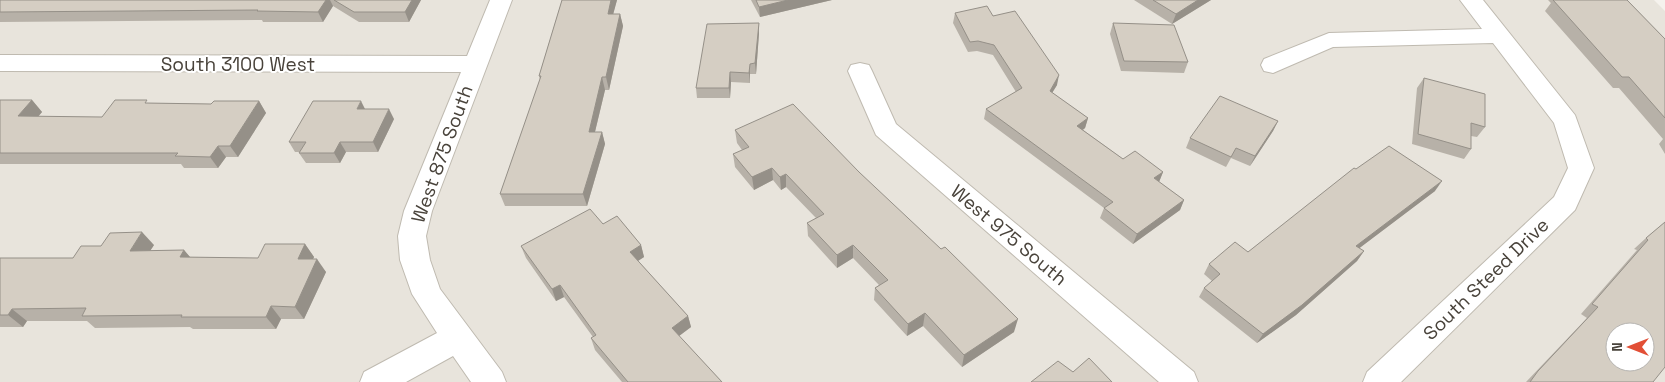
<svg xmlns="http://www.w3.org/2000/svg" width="1665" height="382" font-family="'Space Grotesk',sans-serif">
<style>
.residential{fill:#e8e4dc;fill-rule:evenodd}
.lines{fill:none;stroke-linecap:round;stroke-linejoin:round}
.minor-casing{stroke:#bfbab0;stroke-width:2}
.minor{fill:#fff;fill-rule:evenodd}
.wall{fill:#b7b1a8}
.shaded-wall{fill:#959088}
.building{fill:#d5cec3;stroke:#959088;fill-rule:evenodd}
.labels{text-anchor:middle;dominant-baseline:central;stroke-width:4;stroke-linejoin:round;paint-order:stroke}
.street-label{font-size:19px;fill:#49433b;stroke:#fff}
</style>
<rect width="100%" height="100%" fill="#f5f2ed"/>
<path class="residential" d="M 0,0 L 1654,0 L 1665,11 L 1665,382 L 0,382 ZM 1615,332 L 1645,332 L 1645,362 L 1615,362 Z"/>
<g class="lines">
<g class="minor-casing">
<g id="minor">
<polygon points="490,0 512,0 432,211 426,236 430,260 440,289 502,372 506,382 471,382 453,356 406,382 360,382 364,372 437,333 412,294 400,260 398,236 404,211 461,72 0,71 0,55 467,56"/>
<polygon points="1460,0 1483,0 1575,115 1594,168 1575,210 1401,382 1363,382 1367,372 1554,197 1568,168 1554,123 1493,43 1333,47 1273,73 1264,71 1261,65 1264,59 1329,33 1482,29"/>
<polygon points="860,63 869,65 872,71 896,124 1194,372 1198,382 1159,382 876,135 848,71 851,65"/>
</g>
</g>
<use href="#minor" class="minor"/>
</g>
<g class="wall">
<polygon points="0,0 421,0 409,22 359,22 333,6 323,22 263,22 262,20 0,22"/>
<polygon points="562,0 617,0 613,14 620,14 623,26 609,90 605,90 595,132 602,132 605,144 587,206 505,206 500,194 540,80 539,76"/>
<polygon points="751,0 832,0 760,17"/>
<polygon points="1134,0 1211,0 1172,24"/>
<polygon points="1548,0 1627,0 1665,39 1665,154 1659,144 1663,139 1619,88 1613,88 1545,11 1551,3"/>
<polygon points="955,13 993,16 1057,85 1052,93 1088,118 1085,128 1083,130 1123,159 1163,172 1159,182 1184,200 1180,210 1133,244 1100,218 1104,208 984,119 986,109 1016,92 993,55 977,51 968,52 953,23"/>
<polygon points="759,23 759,33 756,74 750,74 750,83 731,82 730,98 697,98 696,88"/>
<polygon points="1113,23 1188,62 1184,73 1121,71 1110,34"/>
<polygon points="1424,78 1485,127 1477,137 1471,136 1471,149 1464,159 1412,144 1417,88"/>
<polygon points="0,100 32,100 42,112 38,117 102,117 150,103 211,104 259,101 266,113 238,157 226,157 218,168 184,168 181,164 0,164"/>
<polygon points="365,109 394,119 378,152 346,152 340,163 306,163 299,153 300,152 295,152 289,142"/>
<polygon points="1278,121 1273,131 1250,166 1231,158 1226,167 1186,148 1190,138"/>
<polygon points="735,130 1014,332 962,367 923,326 907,336 874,300 875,288 879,285 853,258 837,268 808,236 807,223 816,218 786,187 781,190 773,180 754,190 735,167 733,154 742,150 737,143"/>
<polygon points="1356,169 1435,191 1359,248 1364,251 1357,261 1296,315 1257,343 1199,297 1204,288 1212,281 1204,274 1209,264 1248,252"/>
<polygon points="1665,222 1653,382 1526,382 1587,318 1581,314 1637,250 1634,249 1646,238"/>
<polygon points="305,244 314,257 313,259 326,272 304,319 281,319 276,329 193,329 190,327 95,328 87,321 27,321 23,327 0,327 0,258 73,258 154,245 150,251 184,250 190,257 258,258"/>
<polygon points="641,245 644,257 638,261 688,316 691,327 679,336 722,382 622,382 595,350 591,338 593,337 564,297 556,301 526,258 521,246"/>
</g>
<g class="shaded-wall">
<polygon points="326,0 330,0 333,6 323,22 318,12"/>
<polygon points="412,0 421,0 409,22 405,12"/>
<polygon points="611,0 617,0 610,26 608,14"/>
<polygon points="788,0 832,0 760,17 759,7"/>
<polygon points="1198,0 1211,0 1172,24 1176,14"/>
<polygon points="620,14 623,26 609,90 606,77"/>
<polygon points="759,23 759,33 756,74 755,63"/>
<polygon points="750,64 750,83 749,73"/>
<polygon points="730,72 731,82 730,98 729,88"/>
<polygon points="1059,75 1057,85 1047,101 1050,91"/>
<polygon points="602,77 605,90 592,144 589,132"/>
<polygon points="32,100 42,112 28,128 18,116"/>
<polygon points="259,101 266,113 238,157 230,146"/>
<polygon points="361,101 366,111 357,109"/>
<polygon points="389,109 394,119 378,152 373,142"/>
<polygon points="1088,118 1085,128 1074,136 1077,126"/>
<polygon points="1278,121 1273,131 1250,166 1255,156"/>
<polygon points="602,132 605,144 587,206 583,194"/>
<polygon points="340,142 346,152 340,163 334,153"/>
<polygon points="218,146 226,157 218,168 210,157"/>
<polygon points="772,168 773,180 754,190 752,177"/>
<polygon points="1163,172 1159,182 1154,178"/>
<polygon points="786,174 786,187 781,190 780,177"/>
<polygon points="1442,181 1435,191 1349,256 1356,246"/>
<polygon points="1184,200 1180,210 1133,244 1137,234"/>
<polygon points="142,232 154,245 142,263 130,251"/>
<polygon points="305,244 314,257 307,271 298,259"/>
<polygon points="641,245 644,257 633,264 630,252"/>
<polygon points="853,245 853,258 837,268 837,255"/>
<polygon points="184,250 195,263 180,257"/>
<polygon points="1364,251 1357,261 1296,315 1257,343 1263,334"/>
<polygon points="317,259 326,272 304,319 295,307"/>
<polygon points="560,285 564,297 556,301 552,289"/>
<polygon points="271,306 281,319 276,329 266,317"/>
<polygon points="12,309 27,321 23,327 8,315"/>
<polygon points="925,313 923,326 907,336 908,324"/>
<polygon points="688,316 691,327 675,339 672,328"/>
<polygon points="1018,319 1014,332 962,367 964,355"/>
</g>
<g class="building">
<polygon points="0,0 326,0 318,12 257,11 258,10 0,12"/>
<polygon points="334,0 412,0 405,12 354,12"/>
<polygon points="562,0 611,0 608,14 620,14 606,77 602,77 589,132 602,132 583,194 500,194 541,76 539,76"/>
<polygon points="756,0 788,0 759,7"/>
<polygon points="1153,0 1198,0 1176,14"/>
<polygon points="1553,0 1627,0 1665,39 1665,118 1629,77 1622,77"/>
<polygon points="987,6 993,16 1015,11 1059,75 1050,91 1088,118 1077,126 1123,159 1135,151 1163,172 1154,178 1184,200 1137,234 1104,208 1113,202 986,109 1022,88 994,45 978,41 970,42 955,13"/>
<polygon points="759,23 755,63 750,64 749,73 730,72 729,88 696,88 707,24"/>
<polygon points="1113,23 1174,25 1188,62 1124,61"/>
<polygon points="1424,78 1485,94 1485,127 1471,123 1471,149 1418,134"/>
<polygon points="1220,96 1278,121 1255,156 1236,148 1231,157 1190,138"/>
<polygon points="0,100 32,100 18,116 102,117 115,100 147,100 145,103 211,104 214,101 259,101 230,146 218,146 210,157 175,156 178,153 0,153"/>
<polygon points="313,101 361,101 357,109 389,109 373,142 340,142 334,153 299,153 306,142 289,142"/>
<polygon points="793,104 859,172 941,249 945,247 1018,319 964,355 925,313 908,324 875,288 888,280 853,245 837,255 807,223 824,214 786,174 780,177 772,168 752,177 733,154 749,147 735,130"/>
<polygon points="1389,146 1442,181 1356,246 1364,251 1302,305 1263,334 1204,288 1220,274 1209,264 1235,242 1248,252 1354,168 1356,169"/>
<polygon points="590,209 603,224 617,216 641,245 630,252 688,316 672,328 722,382 628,382 591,338 596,335 560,285 552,289 521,246"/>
<path d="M 1665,222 L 1665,367 L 1653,382 L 1530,382 L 1538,371 L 1598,307 L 1592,304 L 1648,240 L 1646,238 ZM 1615,332 L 1645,332 L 1645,362 L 1615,362 Z"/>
<polygon points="142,232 130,251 184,250 180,257 258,258 265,244 305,244 298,259 317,259 295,307 271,306 266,317 181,317 182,315 82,316 86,308 12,309 8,315 0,315 0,258 73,258 81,246 101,246 110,233"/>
<polygon points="1089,358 1112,382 1031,382 1058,361 1073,372"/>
</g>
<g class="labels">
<g class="street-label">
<text x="238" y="64">South 3100 West</text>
<text transform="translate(442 154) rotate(-70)">West 875 South</text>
<text transform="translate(1009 235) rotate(40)">West 975 South</text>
<text transform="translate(1486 279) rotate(-44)">South Steed Drive</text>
</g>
</g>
<g transform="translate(1630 347) rotate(270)"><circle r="24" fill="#ffffff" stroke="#b6b4b1"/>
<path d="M0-4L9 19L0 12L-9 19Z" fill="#e24f36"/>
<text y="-8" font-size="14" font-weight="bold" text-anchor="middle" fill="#49433b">N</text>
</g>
</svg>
